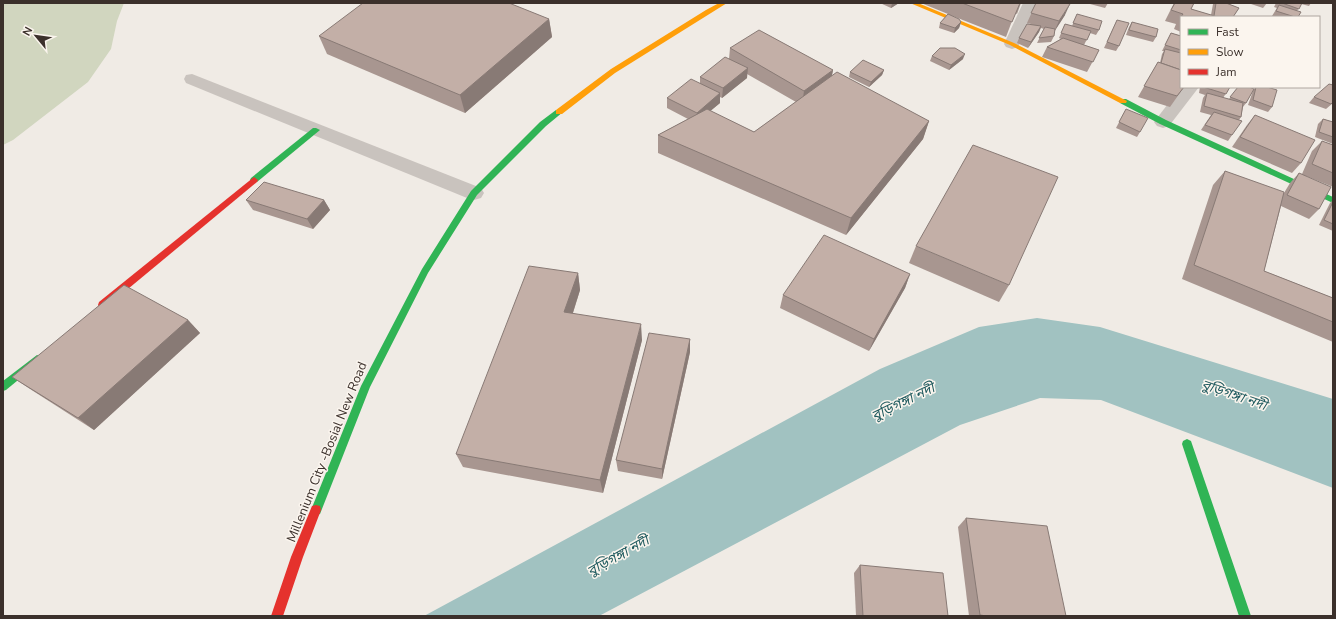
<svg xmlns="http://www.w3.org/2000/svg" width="1336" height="619" font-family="'Nunito Sans','Noto Sans Bengali',sans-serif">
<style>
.green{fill:#d1d6bf}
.water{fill:#a1c2c1}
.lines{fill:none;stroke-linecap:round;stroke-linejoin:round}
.street{fill:#c9c3be;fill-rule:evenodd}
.fast{fill:#30b455;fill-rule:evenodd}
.slow{fill:#ff9f0a;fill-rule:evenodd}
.jam{fill:#e5322d;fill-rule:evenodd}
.wall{fill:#a89690;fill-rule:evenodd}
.shaded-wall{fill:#887a75}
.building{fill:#c3afa7;stroke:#887a75}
.labels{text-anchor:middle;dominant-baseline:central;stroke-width:3;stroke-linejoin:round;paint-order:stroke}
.street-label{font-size:13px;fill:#3b302b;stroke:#fbf5ee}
.water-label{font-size:14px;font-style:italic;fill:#1f5a5e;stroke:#fbf5ee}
</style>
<rect width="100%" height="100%" fill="#f0ebe5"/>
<polygon class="green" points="3,3 124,3 117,21 111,49 88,82 13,140 3,145"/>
<polygon class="water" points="1037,318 1100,327 1333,399 1333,488 1101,400 1040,398 960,425 599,616 424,616 880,369 979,327"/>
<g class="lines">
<g class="street">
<polygon points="1023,3 1039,3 1018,47 1012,49 1006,47 1004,44"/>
<polygon points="192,74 481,188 484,193 481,198 474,200 467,198 186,83 184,79 186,75"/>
<polygon points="1181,87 1199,87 1169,126 1163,128 1157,126 1154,122"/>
</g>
<g class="fast">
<polygon points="1120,99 1126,99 1166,120 1333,197 1333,203 1160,124 1120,103"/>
<polygon points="556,110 559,110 563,112 546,126 477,195 428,273 370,387 320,514 316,515 312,514 311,510 361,386 422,269 471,191 540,122"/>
<polygon points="313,128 316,128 320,130 257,182 251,182 250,180 251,178"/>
<polygon points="37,355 40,356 42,359 40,362 6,390 3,391 3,381"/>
<polygon points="1187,439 1191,441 1192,444 1251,616 1239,616 1182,444 1183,441"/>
</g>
<g class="slow">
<polygon points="719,3 727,3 615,73 562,114 556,114 556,110 611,69 706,10"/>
<polygon points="910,3 918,3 1014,43 1127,101 1126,103 1120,103 1010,45"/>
</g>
<g class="jam">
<polygon points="254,177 258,180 257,182 105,308 99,308 98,305 99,302"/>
<polygon points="316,505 320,506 321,510 303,557 283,616 271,616 291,557 312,506"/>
</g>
</g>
<g class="wall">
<polygon points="880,3 899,3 891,8"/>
<polygon points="921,3 1021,3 1017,14 1015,13 1006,37 950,15 961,22 959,28 954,33 939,28 940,23 948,14"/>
<polygon points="1036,3 1065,15 1054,32 1054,36 1051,42 1037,43 1044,29 1041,28 1039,32 1028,48 1017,43 1019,38 1031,24 1027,23"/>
<polygon points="1090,3 1108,3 1105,8 1090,4"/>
<polygon points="1174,3 1194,3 1191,9 1211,15 1213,4 1214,3 1226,3 1239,8 1233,17 1181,17 1181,32 1174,29 1176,24 1165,21"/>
<polygon points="1248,3 1267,3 1263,8"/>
<polygon points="1276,3 1311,3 1309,6 1301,4 1297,11 1298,17 1275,17 1272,16 1277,8 1274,7"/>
<polygon points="1077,14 1099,30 1096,35 1090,33 1084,45 1099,50 1087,72 1042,57 1047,47 1061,39 1059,38 1065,24 1072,26"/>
<polygon points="549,19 552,37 465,113 327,54 319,36"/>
<polygon points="1117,20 1119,46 1116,51 1104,48"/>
<polygon points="1132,22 1156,37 1153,42 1126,35 1129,27"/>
<polygon points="1171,33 1181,36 1181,87 1184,87 1170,107 1138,97 1158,62 1160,63 1162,54 1164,51 1162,51"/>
<path d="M 730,48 L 833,70 L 832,75 L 929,121 L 923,139 L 846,235 L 658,153 L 658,135 L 688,119 L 667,108 L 667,98 L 700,83 L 700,77 L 729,59 ZM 747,74 L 796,102 L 754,132 L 710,111 L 720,103 L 720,97 L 722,98 L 747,78 Z"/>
<polygon points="932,56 963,59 949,70 930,61"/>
<polygon points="884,70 882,75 869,87 849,77 850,72"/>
<polygon points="1200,87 1230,87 1223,98 1229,99 1238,87 1254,89 1255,87 1267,87 1272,107 1268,112 1248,105 1253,91 1246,103 1243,107 1241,117 1239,120 1232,135 1228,141 1201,130 1211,115 1200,112 1203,98 1205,95 1199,93"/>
<polygon points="1314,97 1333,103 1326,109 1309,103"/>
<polygon points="1126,109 1140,132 1137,137 1116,128"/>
<polygon points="1255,115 1301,163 1292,173 1232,147 1247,125"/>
<polygon points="1323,119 1333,122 1333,144 1315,137 1318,124"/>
<polygon points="1322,141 1333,145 1333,187 1306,176 1319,209 1309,219 1281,206 1264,271 1333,298 1333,342 1182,279 1213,185 1225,171 1284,193 1290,183 1299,173 1302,174 1312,151"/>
<polygon points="246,200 324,200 330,210 313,229 253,210"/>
<polygon points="1333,200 1333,231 1319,225 1330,203"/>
<polygon points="916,246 1009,285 999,302 909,263"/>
<polygon points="578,273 580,290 573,313 642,340 603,493 463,467 456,454"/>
<polygon points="910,274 905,288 869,351 780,308 783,295"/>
<polygon points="188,320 200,333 94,430 30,389 12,377"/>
<polygon points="690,339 690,352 662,479 618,471 616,460"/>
<polygon points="966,518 1066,616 969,616 958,527"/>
<polygon points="860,565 948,616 856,616 854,573"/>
</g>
<g class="shaded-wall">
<polygon points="892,3 899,3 891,8"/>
<polygon points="1070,4 1065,15 1054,32 1059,21"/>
<polygon points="549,19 552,37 465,113 460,95"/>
<polygon points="961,22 959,28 954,33 955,28"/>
<polygon points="1041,26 1039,32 1028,48 1031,42"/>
<polygon points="965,54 963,59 949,70 951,65"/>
<polygon points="748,68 747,78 722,98 723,88"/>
<polygon points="833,70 830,85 802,105 804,91"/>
<polygon points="884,70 882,75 869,87 871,82"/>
<polygon points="720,93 720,103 696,123 697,113"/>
<polygon points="929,121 923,139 846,235 851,218"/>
<polygon points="324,200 330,210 313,229 307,219"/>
<polygon points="578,273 580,290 568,328 564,312"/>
<polygon points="910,274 905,288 869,351 874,339"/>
<polygon points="188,320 200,333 94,430 78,418"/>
<polygon points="641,324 642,340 603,493 600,480"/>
<polygon points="690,339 690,352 662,479 662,469"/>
</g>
<g class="building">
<polygon points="363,3 509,3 549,19 460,95 319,36"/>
<polygon points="962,3 1020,3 1012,22"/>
<polygon points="1036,3 1066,3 1070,4 1059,21 1031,13"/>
<polygon points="1175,3 1194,3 1191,9 1218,17 1181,17 1183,14 1171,10"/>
<polygon points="1216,3 1226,3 1239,8 1233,17 1218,17 1214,16"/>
<polygon points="1282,3 1302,3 1299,9"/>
<polygon points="1279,5 1301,12 1298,17 1295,17 1276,11"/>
<polygon points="948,14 959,19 961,22 955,28 940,23"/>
<polygon points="1077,14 1102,21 1099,30 1073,23"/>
<polygon points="1117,20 1129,23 1119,46 1107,42"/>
<polygon points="1132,22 1158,29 1156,37 1129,30"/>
<polygon points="1027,24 1041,26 1031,42 1019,38"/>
<polygon points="1065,24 1091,31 1087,40 1061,33"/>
<polygon points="1045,27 1055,29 1054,36 1039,38"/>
<polygon points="759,30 833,70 804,91 730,48"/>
<polygon points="1171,33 1181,36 1181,50 1165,45"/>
<polygon points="1063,38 1099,50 1093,62 1047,47"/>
<polygon points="940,48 955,48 965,54 951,65 932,56"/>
<polygon points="1165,49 1181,53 1181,70 1161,63"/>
<polygon points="725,57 748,68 723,88 700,77"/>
<polygon points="863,60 884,70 871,82 850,72"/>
<polygon points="1158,62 1181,70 1181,87 1184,87 1177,96 1144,86"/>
<polygon points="837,72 929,121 851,218 658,135 707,109 754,132"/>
<polygon points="691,79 720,93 697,113 667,98"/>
<polygon points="1329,84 1333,85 1333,102 1331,104 1314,97"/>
<polygon points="1203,87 1230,87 1226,94"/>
<polygon points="1238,87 1249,87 1254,89 1246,103 1230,97"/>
<polygon points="1256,87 1267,87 1277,90 1272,107 1253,100"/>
<polygon points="1207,93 1243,103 1241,117 1204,106"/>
<polygon points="1126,109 1148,118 1140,132 1119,122"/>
<polygon points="1214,112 1242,121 1232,135 1205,125"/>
<polygon points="1255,115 1315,140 1301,163 1240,137"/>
<polygon points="1323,119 1333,122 1333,137 1319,132"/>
<polygon points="1322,141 1333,145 1333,173 1312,164"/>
<polygon points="973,145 1058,177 1009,285 916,246"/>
<polygon points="1225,171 1284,192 1264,271 1333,298 1333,322 1194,265"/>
<polygon points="1299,173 1331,187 1319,209 1287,195"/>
<polygon points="264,182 324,200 307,219 246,200"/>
<polygon points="1333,202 1333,224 1324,220"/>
<polygon points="824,235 910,274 874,339 783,295"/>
<polygon points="529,266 578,273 564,312 641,324 600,480 456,454"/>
<polygon points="124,285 188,320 78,418 12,377"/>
<polygon points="649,333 690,339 662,469 616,460"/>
<polygon points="966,518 1047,526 1066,616 987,616 980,615"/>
<polygon points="860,565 943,573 948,616 863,616"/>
</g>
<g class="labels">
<g class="street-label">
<text transform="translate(327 452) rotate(-68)">Millenium City -Bosial New Road</text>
</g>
<g class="water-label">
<text transform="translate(1234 395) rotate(19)">বুড়িগঙ্গা নদী</text>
<text transform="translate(903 402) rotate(-26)">বুড়িগঙ্গা নদী</text>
<text transform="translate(618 556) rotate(-29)">বুড়িগঙ্গা নদী</text>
</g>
</g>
<rect width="1336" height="619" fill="none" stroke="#3b302b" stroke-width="8"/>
<rect x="1180" y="16" width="140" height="72" fill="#fbf5ee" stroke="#aea6a0"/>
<rect x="1188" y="29" width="20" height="6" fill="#30b455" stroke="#aea6a0"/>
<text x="1216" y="36" font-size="12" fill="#3b302b">Fast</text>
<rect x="1188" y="49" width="20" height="6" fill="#ff9f0a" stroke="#aea6a0"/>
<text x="1216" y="56" font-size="12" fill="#3b302b">Slow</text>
<rect x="1188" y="69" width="20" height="6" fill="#e5322d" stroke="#aea6a0"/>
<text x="1216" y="76" font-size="12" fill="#3b302b">Jam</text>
<g transform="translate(36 36) rotate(299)" stroke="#fbf5ee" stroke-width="3" paint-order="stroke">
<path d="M0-3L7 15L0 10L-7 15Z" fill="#3b302b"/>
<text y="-6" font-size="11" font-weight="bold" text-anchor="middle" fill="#3b302b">N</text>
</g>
</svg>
